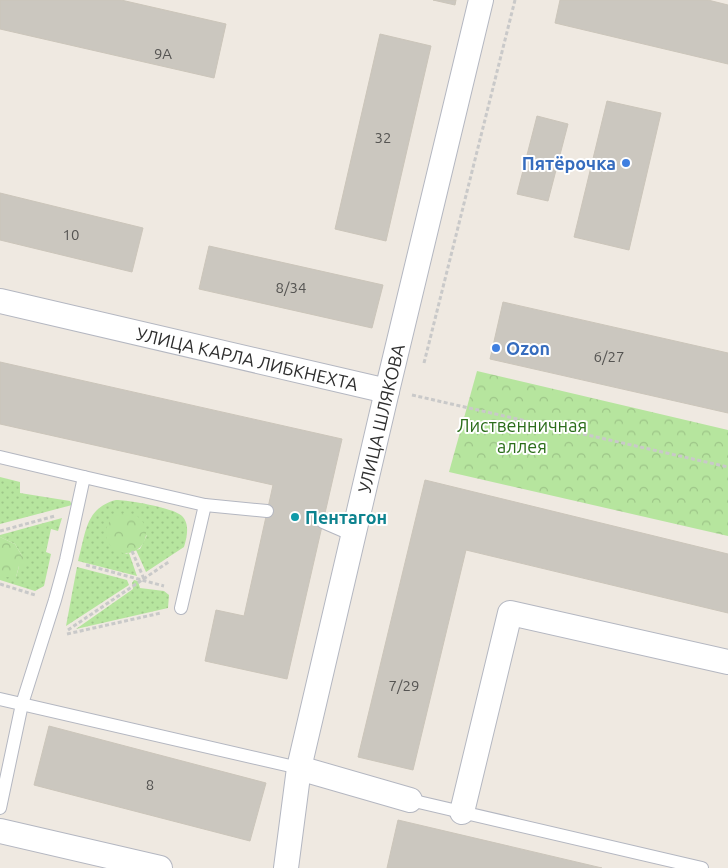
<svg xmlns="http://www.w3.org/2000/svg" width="728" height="868" font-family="Ubuntu,sans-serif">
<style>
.grass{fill:url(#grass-dots)}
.park{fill:url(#park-crowns)}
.building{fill:#cbc7bf;stroke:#cbc5ba}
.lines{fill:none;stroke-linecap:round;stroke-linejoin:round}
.service-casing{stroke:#b4b7c1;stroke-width:14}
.minor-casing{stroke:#b4b7c1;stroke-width:26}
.path{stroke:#c9c9c9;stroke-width:3;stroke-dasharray:4 2.5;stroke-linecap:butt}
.service{stroke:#fff;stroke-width:12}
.minor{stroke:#fff;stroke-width:24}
.shop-dot{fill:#3f7fe0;stroke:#fff;stroke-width:2}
.culture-dot{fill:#0f9aa8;stroke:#fff;stroke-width:2}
.labels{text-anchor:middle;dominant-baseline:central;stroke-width:4;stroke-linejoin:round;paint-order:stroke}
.number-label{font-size:15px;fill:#555452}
.shop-label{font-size:18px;font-weight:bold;fill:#366cbe;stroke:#fff;text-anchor:end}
.street-label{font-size:18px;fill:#2e2e2e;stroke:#fff}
.park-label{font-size:18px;fill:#2c6e1b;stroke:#fff}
.culture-label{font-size:18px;font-weight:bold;fill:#0d838f;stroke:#fff;text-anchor:start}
</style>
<defs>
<pattern id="grass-dots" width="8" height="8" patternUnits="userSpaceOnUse" patternTransform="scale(1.25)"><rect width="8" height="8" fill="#b6e59e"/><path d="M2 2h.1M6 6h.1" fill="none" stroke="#9dc588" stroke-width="1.8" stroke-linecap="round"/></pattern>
<pattern id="park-crowns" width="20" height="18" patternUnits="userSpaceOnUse" patternTransform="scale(1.25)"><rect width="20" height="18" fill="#b6e59e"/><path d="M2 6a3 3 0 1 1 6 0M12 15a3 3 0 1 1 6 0" fill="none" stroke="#9dc588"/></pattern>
</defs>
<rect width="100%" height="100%" fill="#efe9e1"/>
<g class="grass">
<polygon points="0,477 20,482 20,493 70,501 72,505 0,524"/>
<path d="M 116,500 C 129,500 174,508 182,516 C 190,524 187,537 184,547 L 146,572 L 136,550 L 140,549 L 147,535 L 125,554 L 129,553 L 137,576 L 78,561 C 86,533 85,508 116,500 Z"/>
<polygon points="62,518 58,531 51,529 46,552 51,554 44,586 35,591 0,580 0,577 16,577 22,556 15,544 0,537 0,535"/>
<polygon points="77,567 127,580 129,585 66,626"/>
<polygon points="134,580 138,581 140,588 164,591 169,595 168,608 76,629 133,589 132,583"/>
</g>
<g class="park">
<polygon points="477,371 728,430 728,536 449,472"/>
<circle cx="126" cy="533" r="20"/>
<polygon points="0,537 15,544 22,556 27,560 26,567 19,566 16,577 0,577"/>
</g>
<g class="building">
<polygon points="0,0 121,0 226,24 214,78 0,29"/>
<polygon points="433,0 456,0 455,5"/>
<polygon points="560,0 708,0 728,5 728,64 555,23"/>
<polygon points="380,34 431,46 386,241 335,229"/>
<polygon points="607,101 661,113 629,250 574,237"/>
<polygon points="537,116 568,124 548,201 517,194"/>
<polygon points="0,193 143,228 132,272 0,240"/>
<polygon points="209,246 383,285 372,328 199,289"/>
<polygon points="503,302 728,353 728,413 490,359"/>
<polygon points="0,362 342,439 287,679 205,661 216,610 244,616 273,485 0,424"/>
<polygon points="425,480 728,554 728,613 466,550 413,770 358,757"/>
<polygon points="49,726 266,783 250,841 34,785"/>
<polygon points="398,820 602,868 387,868"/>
</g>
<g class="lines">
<g class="service-casing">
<g id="service">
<polyline points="0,457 84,477"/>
<polyline points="205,505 267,511"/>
<polyline points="323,522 353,535"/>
<polyline points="0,699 299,768"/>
<polyline points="410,800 702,868"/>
<polyline points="0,808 22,704 55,600 66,560 84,477 205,505 181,608"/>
</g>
</g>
<g class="minor-casing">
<g id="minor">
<path id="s1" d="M 0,301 L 387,391"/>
<polyline points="299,768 410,800"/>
<polyline points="462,812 510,613 728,662"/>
<polyline points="0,831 160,868"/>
<path id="s2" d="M 286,868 L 299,768 L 387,391 L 481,0"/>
</g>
</g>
<g class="path">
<polyline points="424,363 515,0"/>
<polyline points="412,395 728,467"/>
<polyline points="0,531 55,516"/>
<polyline points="132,551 144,579"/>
<polyline points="86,565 164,586"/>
<polyline points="0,584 35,595"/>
<polyline points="68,630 170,561"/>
<polyline points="67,634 161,613"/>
</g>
<use href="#service" class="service"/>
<use href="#minor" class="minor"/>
</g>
<g class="shop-dot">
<circle cx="626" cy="163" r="5"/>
<circle cx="496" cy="348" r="5"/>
</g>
<circle class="culture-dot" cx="295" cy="517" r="5"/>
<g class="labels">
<g class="number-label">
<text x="163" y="53">9А</text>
<text x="383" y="137">32</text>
<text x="71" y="234">10</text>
<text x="291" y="287">8/34</text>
<text x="609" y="356">6/27</text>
<text x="404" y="685">7/29</text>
<text x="150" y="784">8</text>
</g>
<g class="shop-label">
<text x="616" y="163">Пятёрочка</text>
<text x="506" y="348" text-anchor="start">Ozon</text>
</g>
<g class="street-label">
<text stroke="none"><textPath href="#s1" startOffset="254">УЛИЦА КАРЛА ЛИБКНЕХТА</textPath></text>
<text stroke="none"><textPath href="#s2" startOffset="460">УЛИЦА ШЛЯКОВА</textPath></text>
</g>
<g class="park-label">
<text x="522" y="425">Лиственничная<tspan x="522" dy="21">аллея</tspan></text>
</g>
<g class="culture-label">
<text x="305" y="517">Пентагон</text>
</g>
</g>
</svg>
